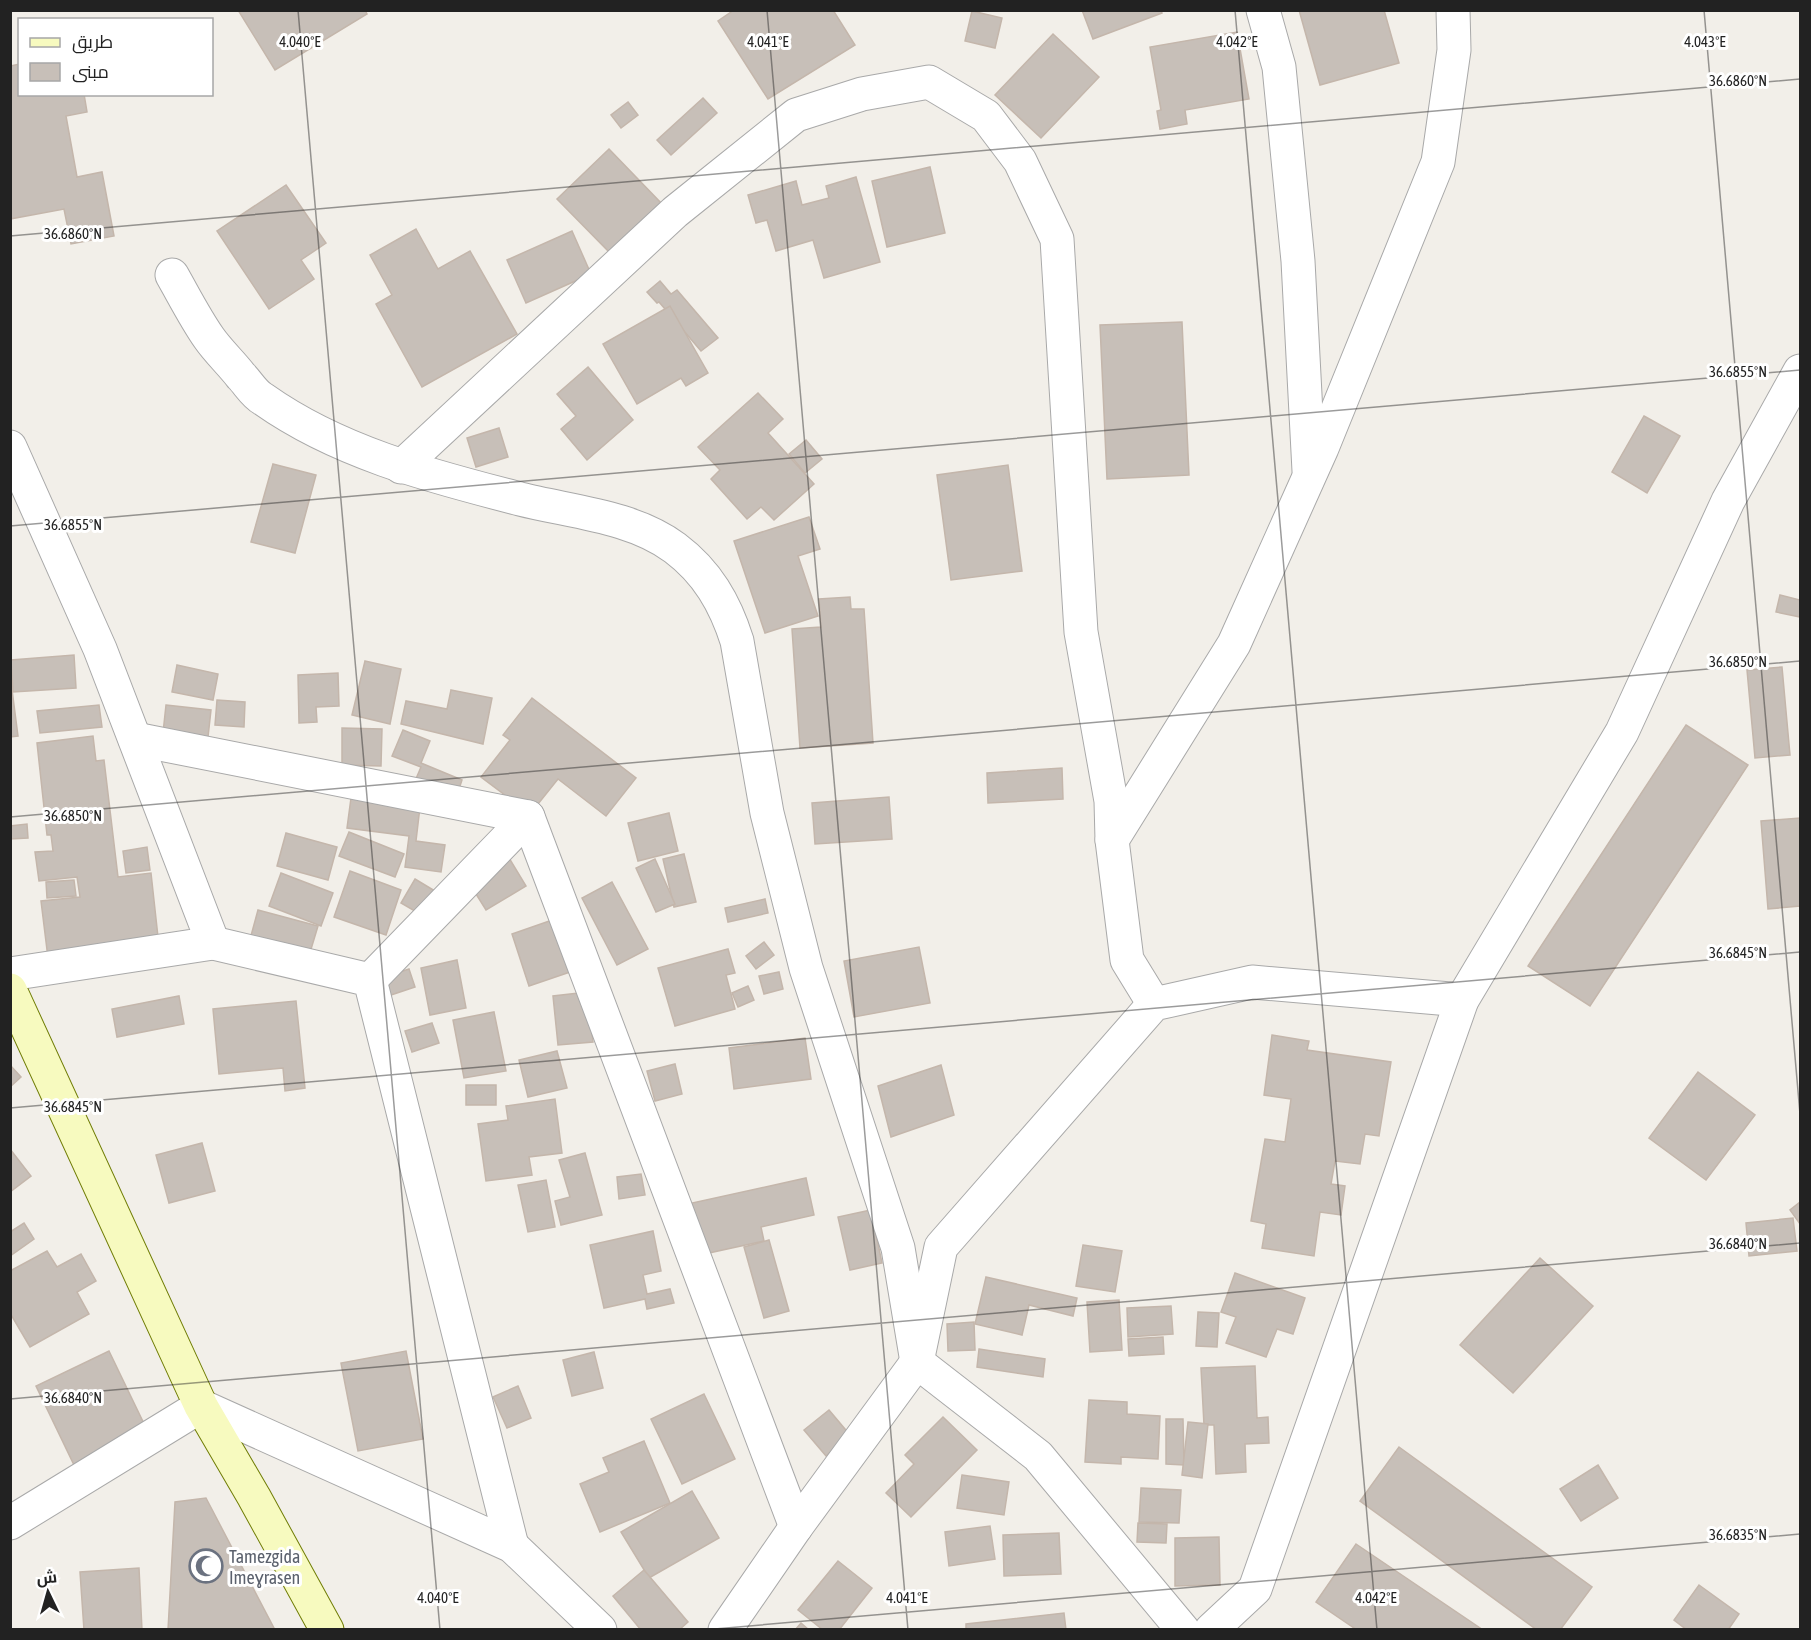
<svg xmlns="http://www.w3.org/2000/svg" width="1811" height="1640" font-family="'Asap Condensed',Cairo,sans-serif">
<style>
.building{fill:#c7bfb8;stroke:#c4b6ab;stroke-width:1.5}
.lines{fill:none;stroke-linecap:round;stroke-linejoin:round}
.minor-casing{stroke:#a9a9a9;stroke-width:35}
.tertiary-casing{stroke:#a9a9a9;stroke-width:35}
.secondary-casing{stroke:#707d05;stroke-width:35}
.minor{stroke:#fff;stroke-width:33}
.tertiary{stroke:#fff;stroke-width:33}
.secondary{stroke:#f7fabf;stroke-width:33}
.ticks{fill:none;stroke:#222;stroke-width:1.5;stroke-opacity:0.45}
.labels{text-anchor:middle;dominant-baseline:central;stroke-width:6;stroke-linejoin:round;paint-order:stroke}
.worship-label{font-size:18px;fill:#5b616d;stroke:#fff;text-anchor:start}
.ticks-label{font-size:15px;text-anchor:middle;fill:#222;stroke:#fff;stroke-width:6;stroke-linejoin:round;paint-order:stroke}
</style>
<rect width="100%" height="100%" fill="#f2efe9"/>
<g class="building">
<polygon points="238,10 365,10 367,14 275,70"/>
<polygon points="734,10 833,10 855,45 768,99 718,21"/>
<polygon points="1082,10 1161,10 1162,13 1093,39"/>
<polygon points="1299,10 1384,10 1399,63 1320,85"/>
<polygon points="972,11 1002,18 995,48 965,41"/>
<polygon points="1237,32 1249,99 1185,110 1187,124 1160,129 1157,111 1161,110 1150,47"/>
<polygon points="1053,34 1099,77 1041,138 995,95"/>
<polygon points="20,64 20,94 84,94 87,112 66,116 77,177 102,172 114,236 71,244 64,209 10,219 10,66"/>
<polygon points="703,98 717,113 671,155 657,140"/>
<polygon points="628,102 638,115 621,128 611,115"/>
<polygon points="609,149 664,206 612,255 557,199"/>
<polygon points="930,167 945,233 887,247 872,181"/>
<polygon points="856,177 880,262 824,278 813,240 776,251 767,220 756,223 748,195 796,181 802,205 829,198 826,186"/>
<polygon points="286,185 326,243 301,260 314,279 269,309 217,231"/>
<polygon points="416,229 438,269 470,251 517,334 422,387 376,304 392,295 370,255"/>
<polygon points="572,231 591,274 526,303 507,260"/>
<polygon points="660,281 671,294 677,290 718,338 701,351 659,302 657,303 647,292"/>
<polygon points="670,306 708,373 686,386 681,378 637,404 603,344"/>
<polygon points="1182,322 1189,475 1107,479 1100,325"/>
<polygon points="588,367 633,420 587,460 561,429 576,416 557,394"/>
<polygon points="758,393 783,419 768,433 814,484 774,520 761,507 747,519 711,479 720,470 698,447"/>
<polygon points="1644,416 1680,436 1647,493 1612,472"/>
<polygon points="499,428 508,457 476,467 467,438"/>
<polygon points="806,440 822,459 805,473 789,454"/>
<polygon points="273,464 316,475 295,553 251,542"/>
<polygon points="1008,465 1022,571 951,580 937,475"/>
<polygon points="809,517 820,549 798,556 818,616 765,633 734,541"/>
<polygon points="1780,595 1800,600 1800,617 1776,612"/>
<polygon points="850,597 851,609 864,609 873,743 800,748 792,629 821,627 819,599"/>
<polygon points="74,655 76,688 13,692 11,660"/>
<polygon points="365,661 401,669 390,724 352,715"/>
<polygon points="177,665 218,674 213,700 172,692"/>
<polygon points="1782,667 1790,755 1755,758 1747,670"/>
<polygon points="338,673 339,706 316,707 317,722 299,723 298,675"/>
<polygon points="10,674 18,736 10,737"/>
<polygon points="451,690 492,698 483,744 401,724 406,701 447,709"/>
<polygon points="532,698 636,778 606,816 558,779 530,814 481,777 510,740 503,735"/>
<polygon points="217,700 245,702 244,727 215,725"/>
<polygon points="99,705 102,727 40,733 37,711"/>
<polygon points="166,705 211,710 208,737 163,733"/>
<polygon points="1686,725 1748,765 1590,1006 1528,966"/>
<polygon points="342,728 382,729 381,766 342,765"/>
<polygon points="403,730 430,741 421,763 462,780 456,798 415,781 421,767 392,756"/>
<polygon points="93,736 96,761 104,760 118,877 151,873 159,946 48,958 41,901 80,897 77,877 39,881 35,852 53,851 51,835 47,835 37,743"/>
<polygon points="1062,768 1063,799 988,803 987,773"/>
<polygon points="889,797 892,839 815,844 812,803"/>
<polygon points="351,798 420,807 416,841 445,845 441,872 405,867 409,836 347,828"/>
<polygon points="669,813 678,851 638,861 628,823"/>
<polygon points="1800,818 1800,906 1768,909 1761,821"/>
<polygon points="27,824 28,838 10,839 10,826"/>
<polygon points="349,832 404,854 395,877 339,856"/>
<polygon points="286,833 337,847 328,880 277,866"/>
<polygon points="147,847 150,870 126,873 123,851"/>
<polygon points="506,853 526,886 486,910 466,878"/>
<polygon points="684,854 696,902 674,907 663,859"/>
<polygon points="655,859 675,904 656,912 636,868"/>
<polygon points="350,871 401,890 386,935 334,917"/>
<polygon points="281,873 333,893 321,926 269,906"/>
<polygon points="415,879 440,894 425,917 401,903"/>
<polygon points="74,880 76,896 47,898 46,882"/>
<polygon points="612,882 648,949 617,965 582,898"/>
<polygon points="765,899 768,913 728,922 725,908"/>
<polygon points="258,910 318,926 308,959 249,943"/>
<polygon points="558,918 576,970 529,986 512,934"/>
<polygon points="764,942 774,955 756,969 746,956"/>
<polygon points="919,947 930,1003 854,1017 844,961"/>
<polygon points="728,949 735,973 726,975 735,1009 675,1026 658,968"/>
<polygon points="457,960 466,1008 430,1015 421,968"/>
<polygon points="409,969 415,987 388,996 382,978"/>
<polygon points="779,972 783,989 764,994 759,976"/>
<polygon points="748,986 754,1000 738,1007 732,993"/>
<polygon points="587,992 593,1042 558,1045 553,996"/>
<polygon points="179,996 184,1024 117,1037 112,1009"/>
<polygon points="296,1001 305,1088 285,1091 283,1068 219,1074 213,1009"/>
<polygon points="494,1012 506,1071 464,1078 453,1020"/>
<polygon points="432,1023 439,1043 412,1052 405,1031"/>
<polygon points="1272,1035 1309,1041 1307,1050 1391,1062 1379,1136 1365,1134 1360,1164 1335,1161 1331,1184 1345,1186 1341,1215 1320,1212 1314,1256 1262,1248 1266,1224 1251,1221 1265,1139 1285,1142 1291,1099 1264,1095"/>
<polygon points="805,1038 811,1079 734,1089 729,1048"/>
<polygon points="557,1051 567,1088 528,1097 519,1060"/>
<polygon points="675,1064 682,1094 655,1101 647,1071"/>
<polygon points="10,1065 21,1077 10,1087"/>
<polygon points="941,1065 954,1115 891,1137 878,1086"/>
<polygon points="1698,1072 1755,1115 1706,1180 1649,1138"/>
<rect x="466" y="1085" width="30" height="20"/>
<polygon points="555,1099 562,1153 529,1157 532,1175 486,1181 478,1124 508,1120 506,1106"/>
<polygon points="202,1143 215,1191 169,1203 156,1155"/>
<polygon points="10,1149 31,1176 10,1192"/>
<polygon points="585,1153 602,1215 561,1225 555,1201 570,1197 559,1160"/>
<polygon points="641,1174 645,1195 619,1199 617,1177"/>
<polygon points="806,1178 814,1215 761,1227 764,1241 695,1256 683,1205"/>
<polygon points="546,1180 555,1227 528,1232 518,1185"/>
<polygon points="1800,1202 1800,1224 1790,1210"/>
<polygon points="871,1210 882,1263 850,1270 838,1217"/>
<polygon points="1793,1218 1797,1251 1749,1256 1746,1223"/>
<polygon points="24,1223 34,1239 10,1256 10,1232"/>
<polygon points="653,1231 661,1271 643,1275 647,1294 670,1289 674,1303 647,1309 645,1299 604,1308 590,1245"/>
<polygon points="769,1240 789,1311 764,1318 744,1247"/>
<polygon points="1083,1245 1122,1251 1115,1292 1076,1286"/>
<polygon points="47,1251 57,1267 81,1254 96,1281 77,1292 89,1314 30,1347 10,1313 10,1271"/>
<polygon points="1540,1258 1593,1306 1513,1393 1460,1345"/>
<polygon points="1235,1273 1305,1298 1293,1334 1277,1329 1266,1357 1226,1343 1236,1317 1221,1312"/>
<polygon points="986,1277 1077,1298 1073,1316 1029,1305 1022,1335 975,1324"/>
<polygon points="1119,1300 1122,1350 1090,1352 1087,1302"/>
<polygon points="1171,1306 1173,1334 1128,1337 1127,1308"/>
<polygon points="1198,1312 1219,1313 1217,1347 1196,1346"/>
<polygon points="974,1322 975,1350 948,1351 947,1324"/>
<polygon points="1163,1337 1164,1354 1129,1356 1128,1339"/>
<polygon points="979,1349 1045,1359 1043,1377 977,1367"/>
<polygon points="109,1351 147,1430 74,1465 36,1386"/>
<polygon points="406,1351 423,1439 358,1451 341,1363"/>
<polygon points="594,1352 603,1388 572,1396 563,1360"/>
<polygon points="1255,1366 1257,1418 1268,1417 1269,1443 1245,1444 1246,1472 1216,1474 1214,1425 1204,1425 1201,1368"/>
<polygon points="518,1386 531,1418 507,1428 493,1397"/>
<polygon points="704,1394 735,1459 682,1484 651,1419"/>
<polygon points="1089,1400 1127,1402 1127,1414 1160,1416 1158,1459 1121,1457 1121,1464 1085,1462"/>
<polygon points="829,1410 850,1435 826,1456 804,1430"/>
<polygon points="943,1417 977,1450 911,1517 886,1493 914,1464 905,1455"/>
<polygon points="1166,1419 1183,1419 1184,1465 1166,1464"/>
<polygon points="1188,1422 1208,1424 1202,1478 1182,1475"/>
<polygon points="644,1441 670,1503 600,1532 580,1484 609,1472 603,1458"/>
<polygon points="1399,1447 1592,1587 1560,1630 1537,1630 1360,1501"/>
<polygon points="1598,1465 1618,1498 1581,1521 1560,1489"/>
<polygon points="962,1475 1009,1482 1004,1515 957,1508"/>
<polygon points="1141,1488 1181,1490 1179,1523 1139,1522"/>
<polygon points="692,1491 719,1538 649,1578 621,1532"/>
<polygon points="206,1498 275,1630 168,1630 175,1502"/>
<polygon points="1138,1523 1167,1524 1166,1543 1137,1542"/>
<polygon points="990,1526 995,1559 949,1566 945,1532"/>
<polygon points="1059,1533 1061,1574 1004,1576 1003,1535"/>
<polygon points="1219,1537 1220,1585 1175,1586 1175,1538"/>
<polygon points="1356,1544 1483,1630 1357,1630 1316,1602"/>
<polygon points="838,1561 872,1588 839,1630 823,1630 798,1610"/>
<polygon points="139,1568 142,1630 84,1630 80,1572"/>
<polygon points="644,1570 688,1622 679,1630 641,1630 613,1596"/>
<polygon points="1699,1585 1739,1614 1728,1630 1687,1630 1674,1620"/>
<polygon points="1064,1613 1066,1630 966,1630 966,1624"/>
<polygon points="801,1623 809,1630 795,1630"/>
</g>
<g class="lines">
<g class="minor-casing">
<g id="minor">
<polyline points="1263,10 1279,67 1298,261 1309,471"/>
<path d="M 172,275 C 184,296 195,318 209,338 C 218,351 231,363 241,376 C 248,383 254,394 263,399 C 339,453 431,476 520,499 C 571,512 632,516 675,548 C 707,572 725,603 737,641 L 767,813 L 806,968 L 898,1248 L 917,1362 L 1038,1456 L 1183,1630"/>
<polyline points="10,447 100,649 213,943 10,974"/>
<polyline points="401,467 675,212 796,115 862,94 929,82 986,116 1020,161 1057,239 1081,632 1111,801 1112,840 1127,960 1154,1004"/>
<polyline points="135,739 528,817 796,1527"/>
<polyline points="1112,840 1234,644 1322,448 1438,162 1454,50 1453,10"/>
<polyline points="213,943 370,980 512,1546"/>
<polyline points="370,980 528,817"/>
<polyline points="10,1523 201,1406"/>
<polyline points="725,1630 796,1527 917,1362 941,1247 1154,1004 1252,982 1462,1000"/>
</g>
</g>
<g class="tertiary-casing">
<g id="tertiary">
<polyline points="201,1406 512,1546 600,1630"/>
<polyline points="1211,1630 1255,1589 1462,1000 1622,732 1728,501 1800,371"/>
</g>
</g>
<g class="secondary-casing">
<polyline id="secondary" points="10,990 201,1406 254,1497 327,1630"/>
</g>
<use href="#minor" class="minor"/>
<use href="#tertiary" class="tertiary"/>
<use href="#secondary" class="secondary"/>
</g>
<path class="ticks" d="M 298,10 L 440,1630M 767,10 L 908,1630M 1235,10 L 1377,1630M 1704,10 L 1800,1114M 10,236 L 1800,79M 10,526 L 1800,370M 10,817 L 1800,661M 10,1108 L 1800,952M 10,1399 L 1800,1243M 703,1630 L 1800,1534"/>
<defs>
<g id="mosque-ring" transform="scale(1.725)"><circle r="9.5" fill="#fff" stroke="#6b7280" stroke-width="1.5"/><path d="M3.5-4.9A6 6 0 1 0 3.5 4.9A5 5 0 1 1 3.5-4.9Z" fill="#6b7280"/></g>
</defs>
<g fill-rule="evenodd">
<use href="#mosque-ring" x="206" y="1566"/>
</g>
<g class="labels">
<g class="worship-label">
<text x="229" y="1556">Tamezgida<tspan x="229" dy="21">Imeɣrasen</tspan></text>
</g>
</g>
<g class="ticks-label">
<text x="300" y="47">4.040°E</text>
<text x="768" y="47">4.041°E</text>
<text x="1237" y="47">4.042°E</text>
<text x="1705" y="47">4.043°E</text>
<text x="1738" y="86">36.6860°N</text>
<text x="73" y="239">36.6860°N</text>
<text x="1738" y="377">36.6855°N</text>
<text x="73" y="530">36.6855°N</text>
<text x="1738" y="667">36.6850°N</text>
<text x="73" y="821">36.6850°N</text>
<text x="1738" y="958">36.6845°N</text>
<text x="73" y="1112">36.6845°N</text>
<text x="1738" y="1249">36.6840°N</text>
<text x="73" y="1403">36.6840°N</text>
<text x="1738" y="1540">36.6835°N</text>
<text x="438" y="1603">4.040°E</text>
<text x="907" y="1603">4.041°E</text>
<text x="1376" y="1603">4.042°E</text>
</g>
<rect width="1811" height="1640" fill="none" stroke="#222222" stroke-width="24"/>
<rect x="18" y="18" width="195" height="78" fill="#ffffff" stroke="#a7a7a7" stroke-width="1.5"/>
<rect x="30" y="38" width="30" height="9" fill="#f7fabf" stroke="#a7a7a7" stroke-width="1.5"/>
<text x="72" y="48" font-size="18" fill="#222222">طريق</text>
<rect x="30" y="63" width="30" height="18" fill="#c7bfb8" stroke="#a7a7a7" stroke-width="1.5"/>
<text x="72" y="78" font-size="18" fill="#222222">مبنى</text>
<g transform="translate(48 1592) rotate(355)" stroke="#ffffff" stroke-width="4.5" paint-order="stroke">
<path d="M0-4.5L10 22L0 15L-10 22Z" fill="#222222"/>
<text y="-9" font-size="16" font-weight="bold" text-anchor="middle" fill="#222222">ش</text>
</g>
</svg>
